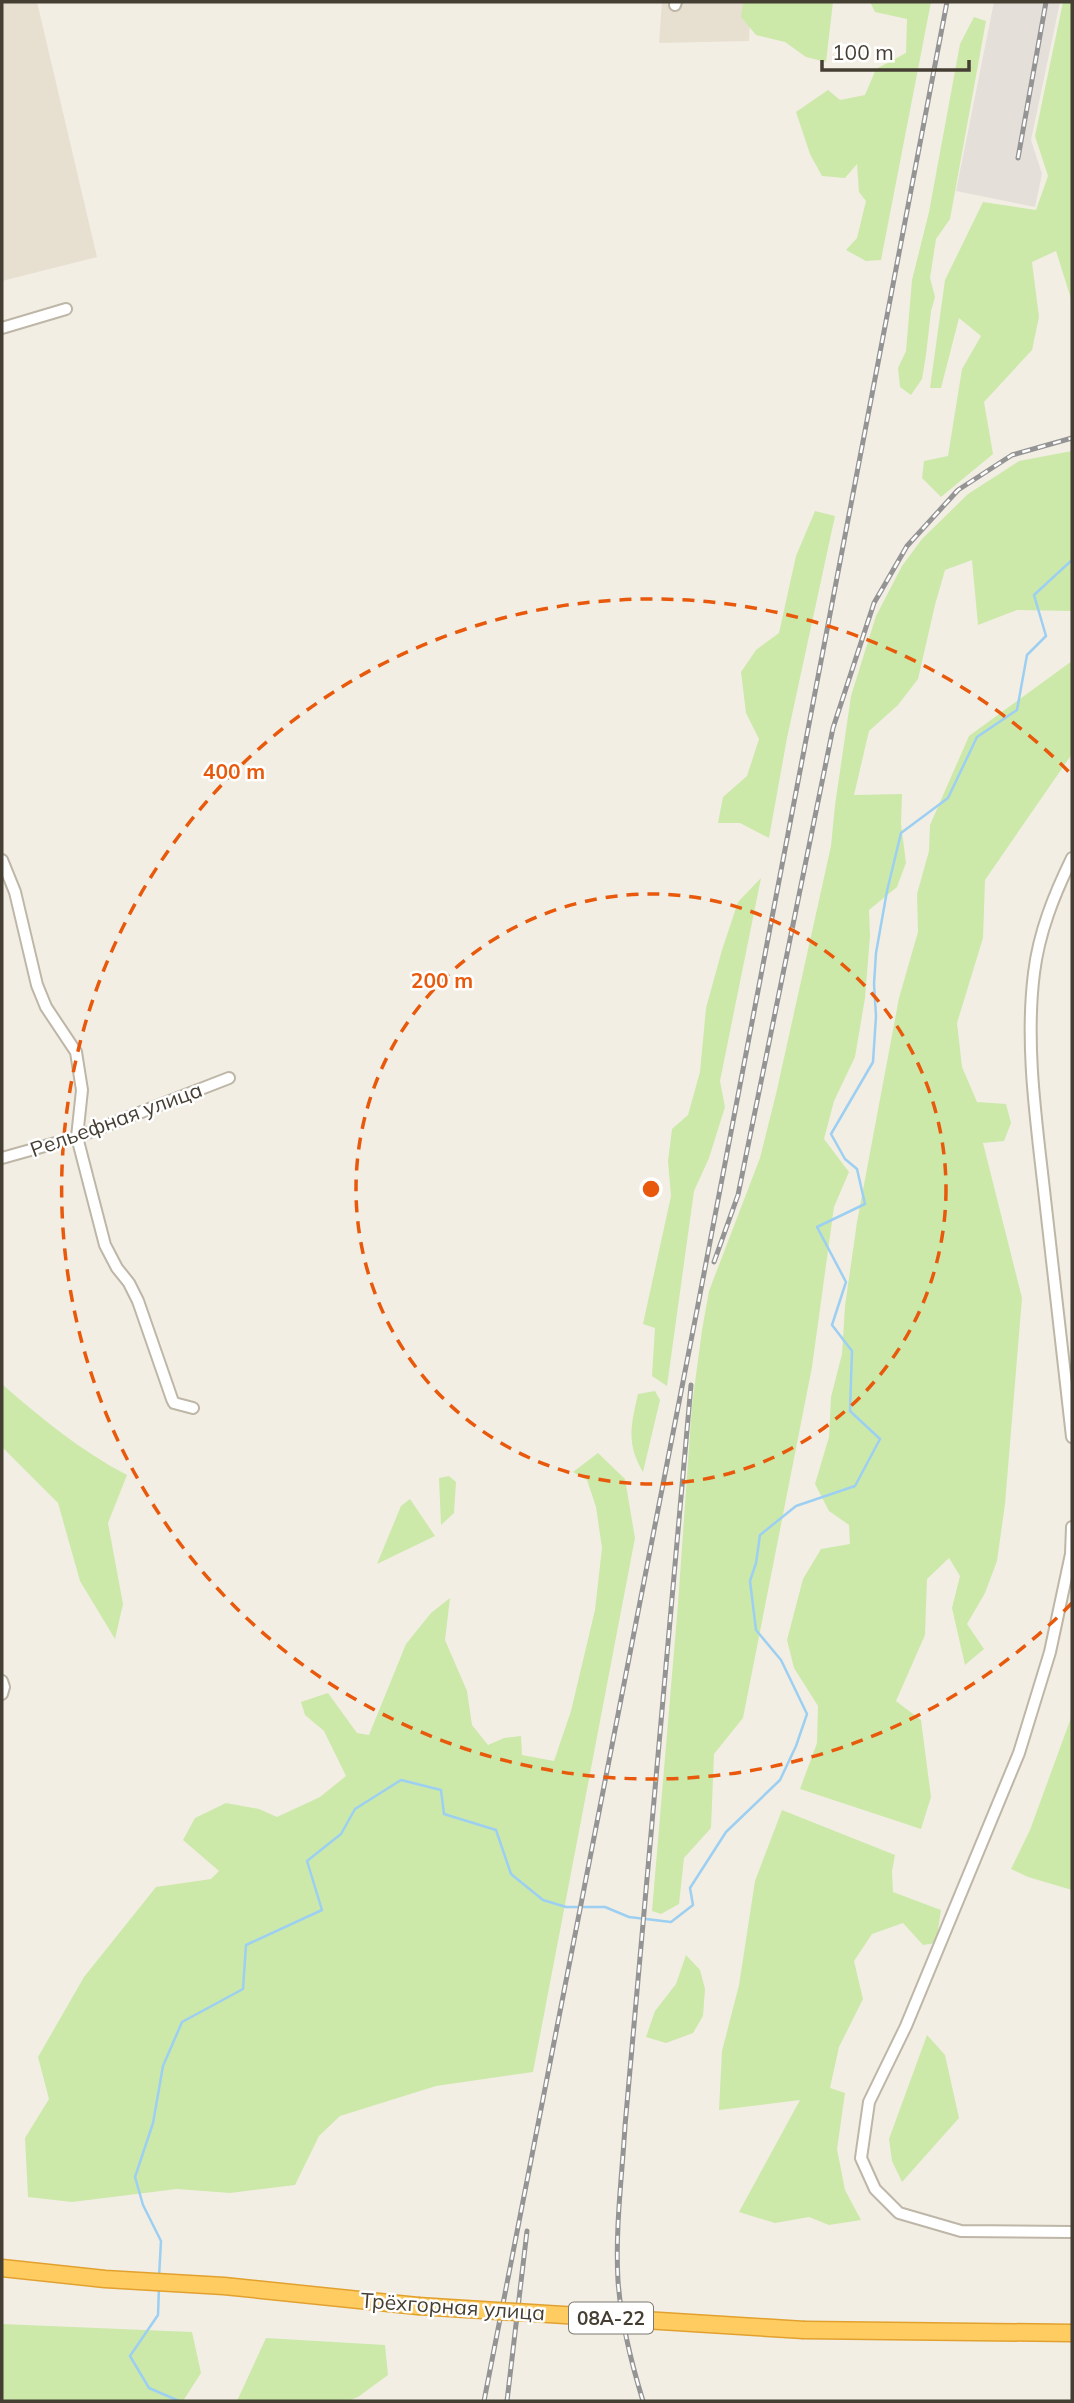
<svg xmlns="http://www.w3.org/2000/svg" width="1074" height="2403" font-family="Mulish,sans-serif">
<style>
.residential{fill:#e7e0d1}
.industrial{fill:#e4dfd9}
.green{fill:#cce9aa}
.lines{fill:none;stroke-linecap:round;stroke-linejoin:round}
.stream{stroke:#9dcff2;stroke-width:2.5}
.minor-casing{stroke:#beb6a6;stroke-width:14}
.highway-casing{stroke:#e2a12e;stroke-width:19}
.minor{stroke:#fff;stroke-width:10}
.highway{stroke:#ffcc62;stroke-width:16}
.rail-casing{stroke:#949494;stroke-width:5}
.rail{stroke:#fff;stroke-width:2.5;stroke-dasharray:8;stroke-linecap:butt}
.highway-bridge-casing{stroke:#e2a12e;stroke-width:19;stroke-linecap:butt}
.highway-bridge{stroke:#ffcc62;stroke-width:16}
.ring{fill:none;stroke:#e8590c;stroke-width:3.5;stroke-dasharray:12 9}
.labels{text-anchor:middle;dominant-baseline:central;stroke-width:5;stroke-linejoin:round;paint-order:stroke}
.shield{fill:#fff;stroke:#7d7870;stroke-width:2}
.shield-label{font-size:19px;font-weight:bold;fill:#453e33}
.street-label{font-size:21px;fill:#453e33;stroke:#fff}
.centre{fill:#e8590c;stroke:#fff;stroke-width:3.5}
.ring-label{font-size:21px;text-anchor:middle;font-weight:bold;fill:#e8590c;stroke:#fff;stroke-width:5;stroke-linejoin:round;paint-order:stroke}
</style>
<rect width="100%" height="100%" fill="#f2eee4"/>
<g class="residential">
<polygon points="2,2 37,2 97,257 2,281"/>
<polygon points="662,2 751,2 749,41 659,43"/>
</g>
<polygon class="industrial" points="994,2 1060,2 1031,140 1042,174 1035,207 956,191"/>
<g class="green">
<polygon points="743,2 833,2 826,62 806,57 785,42 756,35 741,17"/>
<polygon points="870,2 931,2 881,260 866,261 846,250 857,238 866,201 859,192 857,164 845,178 822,176 810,154 796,112 828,90 840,100 865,95 876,69 906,53 907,19 875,12"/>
<polygon points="1063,2 1072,2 1072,302 1056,251 1032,262 1039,317 1032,350 984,402 993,454 941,497 922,478 924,461 948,456 962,369 981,336 959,318 941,388 930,388 945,280 983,202 1036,210 1048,176 1035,136"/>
<polygon points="974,17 986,21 950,219 936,239 930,278 935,297 931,311 926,355 922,379 911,395 900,387 898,368 906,351 912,280 929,212 960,44"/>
<polygon points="1072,451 1072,611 1017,610 978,625 972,560 945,570 935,605 918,679 898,705 869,731 854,795 902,794 901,824 906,863 897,887 869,910 870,936 865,998 855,1057 834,1101 824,1139 849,1172 834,1207 812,1367 743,1718 714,1754 711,1828 684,1858 679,1904 661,1914 652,1911 678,1604 692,1405 702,1330 709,1291 760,1158 776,1094 831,846 835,805 851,696 876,616 902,566 922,539 968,494 1019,461"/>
<polygon points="815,511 835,516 787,738 769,838 740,823 718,823 723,797 747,776 759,739 746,713 741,672 756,650 779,633 796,556"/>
<polygon points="1072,661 1072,754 985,880 983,938 957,1023 962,1067 977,1102 1006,1104 1011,1123 1004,1141 983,1143 1022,1298 1005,1504 997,1561 985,1593 967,1624 984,1649 965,1665 952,1608 960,1576 949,1558 927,1579 925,1635 896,1701 921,1720 931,1797 921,1829 800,1789 817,1743 818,1706 794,1668 787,1640 803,1579 821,1549 850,1544 849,1525 829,1511 815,1484 829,1437 831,1397 842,1354 845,1306 857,1222 899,998 918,932 917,894 929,851 930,825 969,736"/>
<polygon points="761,878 720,1081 725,1107 709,1158 694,1191 667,1386 652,1376 655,1328 643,1324 671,1196 668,1161 672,1129 688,1115 700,1072 706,1008 722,950 738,902"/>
<path d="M 2,1372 L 3,1385 C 42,1419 81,1451 127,1475 L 108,1523 L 123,1604 L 115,1639 L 80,1581 L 58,1503 L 2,1447 Z"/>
<path d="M 655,1391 L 660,1400 L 643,1472 C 626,1443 631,1425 638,1394 Z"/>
<polygon points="598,1453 625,1479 635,1538 533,2072 436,2086 340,2116 319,2136 295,2185 230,2193 177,2189 72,2202 28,2197 25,2138 49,2099 38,2057 84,1977 156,1887 211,1879 219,1871 183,1840 195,1818 226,1803 259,1809 277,1817 320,1797 346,1776 324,1731 305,1715 301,1702 328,1693 357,1733 369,1735 406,1644 431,1613 450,1598 445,1640 467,1691 472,1725 488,1745 504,1738 521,1736 522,1755 554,1761 571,1711 595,1610 602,1548 596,1507 587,1480 573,1472"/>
<polygon points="449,1476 456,1482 454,1513 441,1525 439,1478"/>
<polygon points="410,1499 435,1536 377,1564 401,1506"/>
<polygon points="1072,1715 1072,1890 1028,1877 1011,1869 1030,1830"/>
<polygon points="782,1810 895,1855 892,1871 893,1892 941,1910 936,1943 923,1945 903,1923 872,1934 854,1961 863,1999 839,2047 830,2088 845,2093 837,2149 845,2190 861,2220 829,2225 809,2217 775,2223 739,2212 800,2100 719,2110 722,2051 739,1985 755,1881"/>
<polygon points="686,1955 700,1970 705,1989 703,2016 693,2033 666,2043 646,2037 655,2011 676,1984"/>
<polygon points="927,2035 945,2055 959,2118 902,2182 892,2161 889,2139"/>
<polygon points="2,2324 192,2332 201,2373 183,2401 2,2401"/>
<polygon points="266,2338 385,2345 388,2375 358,2397 348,2401 237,2401"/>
</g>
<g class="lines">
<g class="stream">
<polyline points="159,2277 161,2241 143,2205 135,2177 153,2123 163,2066 182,2022 243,1989 246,1945 322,1910 307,1861 341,1834 355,1809 401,1780 441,1790 444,1814 496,1830 511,1874 543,1900 566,1907 605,1907 629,1917 671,1922 693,1905 690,1888 726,1832 780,1780 796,1746 807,1714 781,1660 756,1630 750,1581 756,1563 760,1535 796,1506 855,1486 880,1439 850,1411 852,1351 832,1325 846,1282 817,1227 865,1204 857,1169 845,1159 831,1134 873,1062 876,1016 874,984 876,953 887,891 901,833 948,798 977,737 1017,710 1027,655 1046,636 1034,595 1072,560"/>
<polyline points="159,2287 158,2315 130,2356 149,2388 179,2401"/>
</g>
<g class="minor-casing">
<g id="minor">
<polyline points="675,5 676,2"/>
<polyline points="2,328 66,309"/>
<path d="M 1072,858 C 1054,895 1039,932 1034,973 C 1025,1044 1036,1119 1044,1190 C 1053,1272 1063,1355 1072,1437"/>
<polyline points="2,860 15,892 37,985 46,1007 76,1052 82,1090 77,1137 105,1245 117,1268 129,1283 138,1301 172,1399 174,1403 193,1408"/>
<polyline points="2,1158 77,1137 229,1078"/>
<polyline points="1072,1527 1071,1554 1050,1652 1019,1753 906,2026 869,2102 861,2158 875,2189 899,2213 961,2231 1072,2232"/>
<polyline points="2,1681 4,1687 2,1694"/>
</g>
</g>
<g class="highway-casing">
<g id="highway">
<polyline points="2,2268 105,2279 224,2286 418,2306"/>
<polyline points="804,2330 1072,2333"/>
</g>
</g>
<use href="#minor" class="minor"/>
<use href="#highway" class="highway"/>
<g class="rail-casing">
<g id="rail">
<polyline points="1018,158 1046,2"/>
<polyline points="714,1262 738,1195 833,728 874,603 907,546 958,490 1012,455 1072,438"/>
<polyline points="484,2401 697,1310 947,2"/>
<polyline points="507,2401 527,2231"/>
<path d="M 643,2401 C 631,2362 621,2322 618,2281 C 615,2229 622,2177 625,2126 L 691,1385"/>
</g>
</g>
<use href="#rail" class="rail"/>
<g class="highway-bridge-casing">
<polyline id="highway-bridge" points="418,2306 804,2330"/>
</g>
<use href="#highway-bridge" class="highway-bridge"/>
</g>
<g class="ring">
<circle cx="651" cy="1189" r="295"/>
<path d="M1072 1603A590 590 0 1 1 1072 775"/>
</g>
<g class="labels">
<rect class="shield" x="569" y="2302.5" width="84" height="31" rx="5"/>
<g class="shield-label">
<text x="611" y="2318">08А-22</text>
</g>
<g class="street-label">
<text transform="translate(116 1119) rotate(-20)">Рельефная улица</text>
<text transform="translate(453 2306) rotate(4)">Трёхгорная улица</text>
</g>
</g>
<circle cx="651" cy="1189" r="10" class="centre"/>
<g class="ring-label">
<text x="234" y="779">400 m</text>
<text x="442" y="988">200 m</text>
</g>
<rect width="1074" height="2403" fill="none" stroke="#453e33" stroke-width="7"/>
<path d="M822 60v10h147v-10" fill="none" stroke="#453e33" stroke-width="3.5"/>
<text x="832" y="60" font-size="21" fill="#453e33" stroke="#ffffff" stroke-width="5" paint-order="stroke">100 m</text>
</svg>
